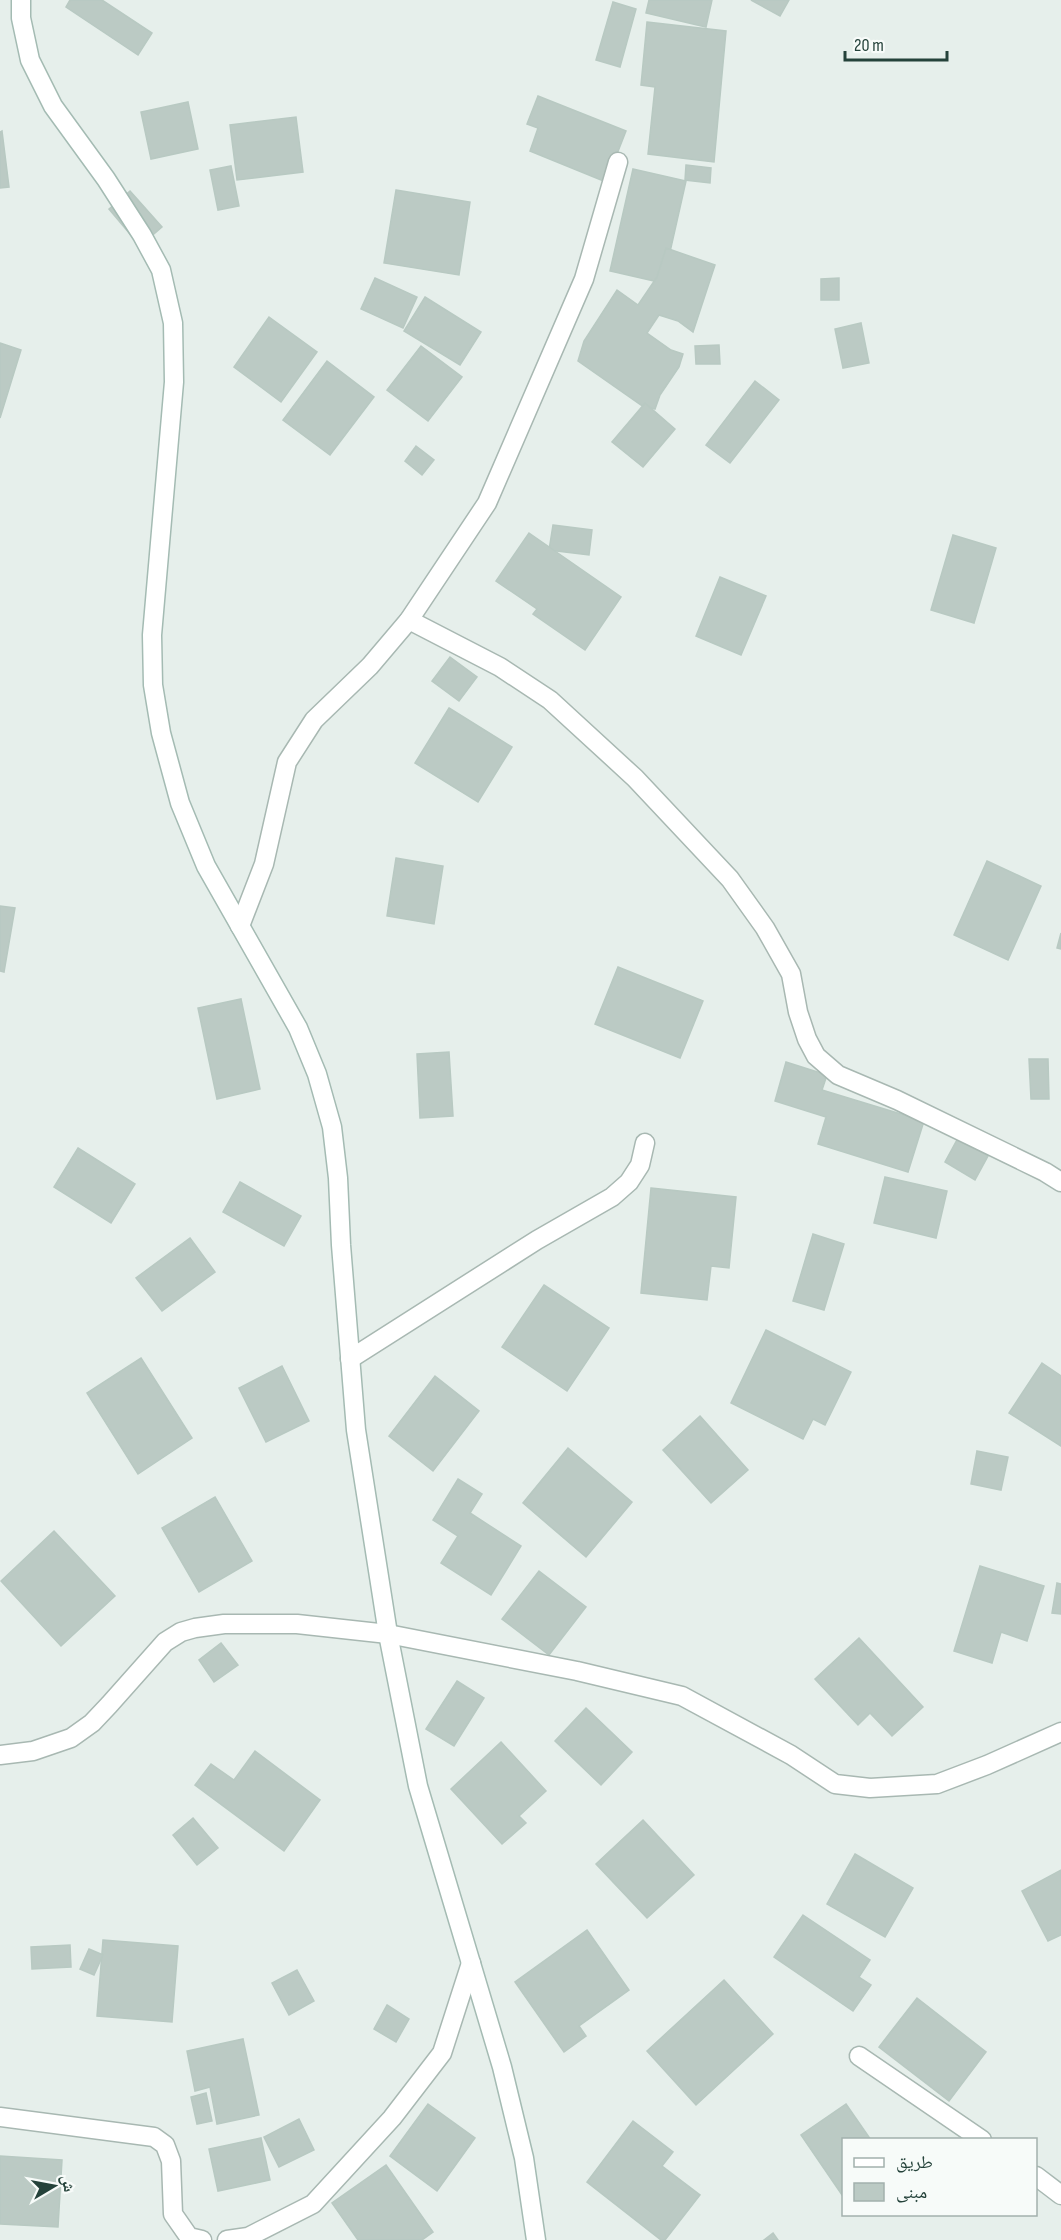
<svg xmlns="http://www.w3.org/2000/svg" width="1061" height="2240" font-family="'Sofia Sans Condensed','Noto Naskh Arabic',sans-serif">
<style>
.building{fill:#bbcac4;stroke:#b8c9c2;stroke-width:1.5}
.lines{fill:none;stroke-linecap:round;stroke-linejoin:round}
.street-casing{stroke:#a8b8b2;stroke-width:21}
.secondary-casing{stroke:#a4bbb3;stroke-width:21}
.street{stroke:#fff;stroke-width:18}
.secondary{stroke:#fff;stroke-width:18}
</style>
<rect width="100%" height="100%" fill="#e6efeb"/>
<g class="building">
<polygon points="70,0 102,0 152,33 138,55 66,7"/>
<polygon points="649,0 712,0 706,27 646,13"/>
<polygon points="751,0 789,0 780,16"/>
<polygon points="613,2 636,9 620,67 596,60"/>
<polygon points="647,22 726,31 714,162 648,154 655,87 641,85"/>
<polygon points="538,96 626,131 606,182 530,151 538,128 527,124"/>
<polygon points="188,102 198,149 151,159 141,112"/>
<polygon points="296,117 303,172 237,180 230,125"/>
<polygon points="2,131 9,187 0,188 0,132"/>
<polygon points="686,165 711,168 710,183 685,180"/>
<polygon points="231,166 239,206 218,210 210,170"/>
<polygon points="633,169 686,181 663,283 610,271"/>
<polygon points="396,190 470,202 459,275 384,263"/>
<polygon points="130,191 162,227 140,246 109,209"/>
<polygon points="666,248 715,265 693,332 678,321 659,315 647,333 671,350 683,354 679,367 660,395 655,409 641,405 578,361 584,341 617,290 638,305 657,277"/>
<polygon points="375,278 417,297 403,328 361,309"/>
<polygon points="839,278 839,300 821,300 821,279"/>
<polygon points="425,297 481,332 460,365 404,331"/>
<polygon points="269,317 317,352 281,402 234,367"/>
<polygon points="861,323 869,363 843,368 835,329"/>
<polygon points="0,343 21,350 0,418"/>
<polygon points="719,345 720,364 696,364 695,346"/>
<polygon points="421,346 462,377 428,421 387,390"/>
<polygon points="327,361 374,397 330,455 283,420"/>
<polygon points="755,381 779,400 730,463 706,445"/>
<polygon points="645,403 675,429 643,467 612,442"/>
<polygon points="416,446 434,460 422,475 405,461"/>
<polygon points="553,525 592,530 589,555 549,550"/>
<polygon points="529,533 621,597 585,650 533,614 537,609 496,581"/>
<polygon points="953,535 996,548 974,623 931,610"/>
<polygon points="720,577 766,596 741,655 696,636"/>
<polygon points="450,657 477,677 459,701 432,681"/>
<polygon points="449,708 512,747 478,802 415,763"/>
<polygon points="396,858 443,866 434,924 387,916"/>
<polygon points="987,861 1041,886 1008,960 954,935"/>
<polygon points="0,906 15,908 4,972 0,971"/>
<polygon points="1061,933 1061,949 1057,948"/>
<polygon points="618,967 703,1001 680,1058 595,1024"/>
<polygon points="241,999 260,1089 217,1099 198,1008"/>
<polygon points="449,1052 453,1116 420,1118 417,1054"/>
<polygon points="1029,1059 1048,1059 1049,1099 1031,1099"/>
<polygon points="786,1062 827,1075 822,1090 924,1121 908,1172 818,1144 826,1117 775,1101"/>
<polygon points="958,1138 988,1156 975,1180 945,1162"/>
<polygon points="78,1148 135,1184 111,1223 54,1187"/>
<polygon points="885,1177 947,1191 936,1238 874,1223"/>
<polygon points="240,1182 301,1216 284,1246 223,1212"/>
<polygon points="651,1188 736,1197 729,1268 711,1266 707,1300 641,1293"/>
<polygon points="813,1234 844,1244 824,1310 793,1301"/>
<polygon points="190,1238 215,1272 162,1311 136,1278"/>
<polygon points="544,1285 609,1328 567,1391 502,1347"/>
<polygon points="766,1330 851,1372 825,1425 813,1419 803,1439 731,1403"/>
<polygon points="141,1358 192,1438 138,1474 87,1393"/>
<polygon points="1042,1363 1061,1376 1061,1446 1009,1413"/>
<polygon points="282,1366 309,1421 266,1442 239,1388"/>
<polygon points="435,1376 479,1411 433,1471 389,1436"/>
<polygon points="700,1416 748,1470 711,1503 663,1450"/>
<polygon points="568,1448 632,1502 586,1557 523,1503"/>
<polygon points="977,1451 1008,1457 1001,1490 971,1484"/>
<polygon points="458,1479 482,1494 470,1513 521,1546 491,1595 441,1563 458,1536 433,1520"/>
<polygon points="215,1497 252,1561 199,1592 162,1528"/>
<polygon points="54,1531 115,1596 61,1646 1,1581"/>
<polygon points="980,1566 1044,1586 1027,1641 1001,1632 992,1663 954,1651"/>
<polygon points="539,1571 586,1607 549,1655 502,1619"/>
<polygon points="1057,1583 1061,1584 1061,1614 1052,1613"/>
<polygon points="859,1638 923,1707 892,1736 870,1713 858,1725 815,1679"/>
<polygon points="221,1643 238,1665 214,1682 199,1660"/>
<polygon points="457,1681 484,1698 454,1746 426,1729"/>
<polygon points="586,1708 632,1752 601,1785 555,1741"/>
<polygon points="501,1742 546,1791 519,1816 526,1823 502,1844 451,1789"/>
<polygon points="255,1751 320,1800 284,1851 195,1785 211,1764 234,1780"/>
<polygon points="193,1818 218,1848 197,1865 173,1835"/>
<polygon points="643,1820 694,1875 647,1918 596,1864"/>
<polygon points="855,1854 913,1888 885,1937 827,1904"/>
<polygon points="1061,1870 1061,1935 1048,1941 1022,1891"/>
<polygon points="803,1915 870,1960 859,1977 871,1985 853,2011 774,1957"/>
<polygon points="587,1930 629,1990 579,2026 586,2036 564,2052 515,1982"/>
<polygon points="103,1940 178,1946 172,2022 97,2016"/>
<polygon points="70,1945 71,1967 32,1969 31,1947"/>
<polygon points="89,1949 103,1955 94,1975 80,1969"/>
<polygon points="297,1970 314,2001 289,2015 272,1983"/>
<polygon points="724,1980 773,2034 696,2105 647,2051"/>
<polygon points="917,1998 986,2052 949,2101 879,2047"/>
<polygon points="387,2005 409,2019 396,2042 374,2029"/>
<polygon points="243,2039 259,2115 217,2124 210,2087 195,2091 187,2051"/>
<polygon points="206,2093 212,2121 197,2124 191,2097"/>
<polygon points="428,2104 475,2138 437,2191 390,2156"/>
<polygon points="846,2104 871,2140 844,2140 842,2195 801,2135"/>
<polygon points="299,2119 314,2150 279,2167 264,2137"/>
<polygon points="633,2121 673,2152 662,2166 700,2195 665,2240 661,2240 587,2182"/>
<polygon points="261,2138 270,2180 218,2191 209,2149"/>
<polygon points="0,2156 62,2160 58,2227 0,2224"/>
<polygon points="386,2165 433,2232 422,2240 358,2240 332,2203"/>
<polygon points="773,2233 778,2240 764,2240"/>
</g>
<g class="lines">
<g class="street-casing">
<g id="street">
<polyline points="409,620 500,667 550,700 635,778 730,879 765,928 791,974 798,1012 807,1039 816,1056 838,1075 897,1100 1045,1172 1061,1182"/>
<polyline points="240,926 264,864 287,762 314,720 370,666 409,620 487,503 584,279 618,162"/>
<polyline points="350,1359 537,1240 612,1197 629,1182 640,1165 645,1143"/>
<polyline points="0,1755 33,1751 71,1738 92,1723 109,1705 165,1642 181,1632 195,1628 224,1624 297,1624 388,1634 577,1671 682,1696 791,1755 835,1784 870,1788 937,1784 987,1765 1061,1732"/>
<polyline points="859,2056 982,2140"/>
<polyline points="0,2117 154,2137 165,2145 171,2161 173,2214 189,2237 202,2240"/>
<polyline points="1036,2176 1061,2195"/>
<polyline points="227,2240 248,2237 313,2204 392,2118 442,2053 471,1963"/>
</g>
</g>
<g class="secondary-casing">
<polyline id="secondary" points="21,0 21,18 30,60 53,106 106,179 142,235 161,270 173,323 174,382 152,635 153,685 161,733 180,803 206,866 298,1028 317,1074 332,1127 338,1178 341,1245 356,1430 388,1634 418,1786 502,2067 524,2158 536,2240"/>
</g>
<use href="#street" class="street"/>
<use href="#secondary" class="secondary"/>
</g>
<rect x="842" y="2138" width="195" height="78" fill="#f7fbf9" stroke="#a3b1ad" stroke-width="1.5"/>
<rect x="854" y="2158" width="30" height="9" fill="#ffffff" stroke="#a3b1ad" stroke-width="1.5"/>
<text x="896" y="2168" font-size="18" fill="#24423a">طريق</text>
<rect x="854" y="2183" width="30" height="18" fill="#bbcac4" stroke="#a3b1ad" stroke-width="1.5"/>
<text x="896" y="2198" font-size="18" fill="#24423a">مبنى</text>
<g transform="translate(54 2186) rotate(80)" stroke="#f7fbf9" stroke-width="4.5" paint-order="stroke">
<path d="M0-4.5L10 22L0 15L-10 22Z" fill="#24423a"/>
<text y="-9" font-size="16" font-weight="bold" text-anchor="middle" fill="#24423a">ش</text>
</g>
<path d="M845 51v9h102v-9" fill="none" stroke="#24423a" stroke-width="3"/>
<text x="854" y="51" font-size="18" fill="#24423a" stroke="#f7fbf9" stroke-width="4.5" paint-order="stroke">20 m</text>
</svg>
